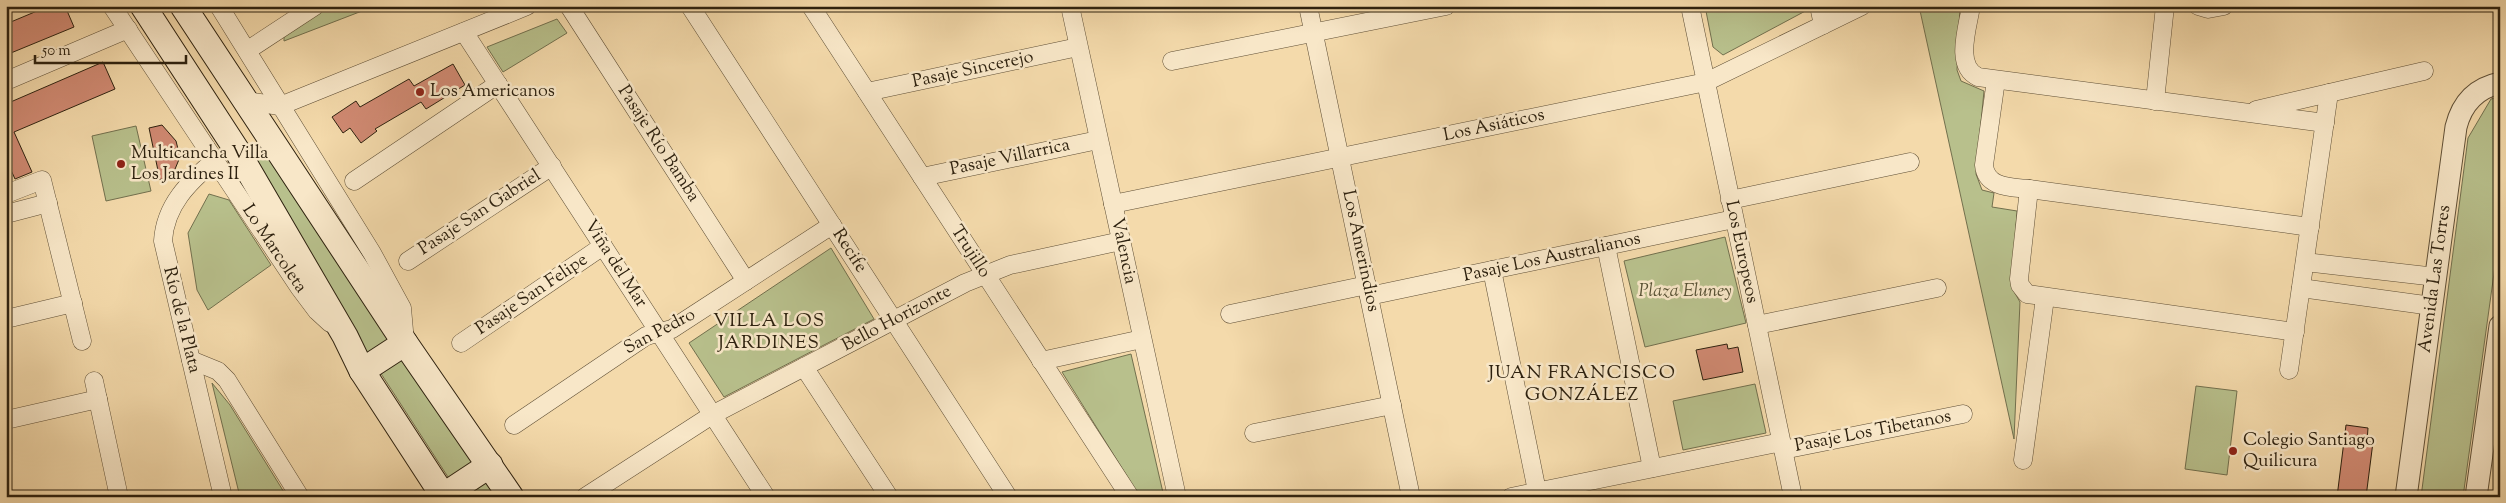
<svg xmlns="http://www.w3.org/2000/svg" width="2506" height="503" font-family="'Sorts Mill Goudy',serif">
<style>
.green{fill:#b8c08c;stroke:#72704e}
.building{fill:#d18a73;stroke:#2d210f}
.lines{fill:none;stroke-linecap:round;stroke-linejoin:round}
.minor-casing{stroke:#5f4f36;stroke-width:19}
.tertiary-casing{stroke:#5f4f36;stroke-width:23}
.secondary-casing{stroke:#2d210f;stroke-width:27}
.minor{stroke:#f8e7c8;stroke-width:18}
.tertiary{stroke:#f8e7c8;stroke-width:21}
.secondary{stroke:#f8e7c8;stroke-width:25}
.poi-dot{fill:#8f2418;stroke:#f8e7c8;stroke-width:2}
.labels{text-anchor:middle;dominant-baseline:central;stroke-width:5;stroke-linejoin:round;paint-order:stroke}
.street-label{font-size:18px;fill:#2d210f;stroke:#f8e7c8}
.poi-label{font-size:18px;fill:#2d210f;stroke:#f8e7c8;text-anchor:start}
.park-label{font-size:18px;font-style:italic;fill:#575134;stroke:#f8e7c8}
.neighbourhood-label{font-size:19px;letter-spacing:1px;fill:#2d210f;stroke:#f8e7c8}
</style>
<rect width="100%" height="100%" fill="#f4daab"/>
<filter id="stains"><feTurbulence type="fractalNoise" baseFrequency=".004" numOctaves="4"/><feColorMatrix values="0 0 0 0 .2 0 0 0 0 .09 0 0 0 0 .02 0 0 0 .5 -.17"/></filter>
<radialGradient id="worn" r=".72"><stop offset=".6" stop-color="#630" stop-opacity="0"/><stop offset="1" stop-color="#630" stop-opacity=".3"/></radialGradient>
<g class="green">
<polygon points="329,6 375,6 284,41 284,35"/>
<polygon points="1705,6 1811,6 1811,8 1723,55 1713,47"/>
<polygon points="1919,6 1960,6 1957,70 1961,81 1984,91 1976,174 1982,190 1994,193 1992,207 2017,211 2012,288 2020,302 2014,439"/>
<polygon points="557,19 567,33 503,72 487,47"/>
<polygon points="2500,97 2500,230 2463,497 2421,497 2468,138 2491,99"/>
<polygon points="136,126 151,191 106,201 92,136"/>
<polygon points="269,148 499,497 461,497 249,170"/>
<polygon points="209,194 229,200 271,265 208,310 197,290 188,233"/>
<polygon points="1725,237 1746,323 1645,347 1624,261"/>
<polygon points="831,248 874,319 724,397 689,343"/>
<polygon points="1131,354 1164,497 1140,497 1062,372"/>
<polygon points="212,383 230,405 287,497 240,497"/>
<polygon points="1755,384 1766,433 1683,450 1673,401"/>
<polygon points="2196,386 2237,391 2227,475 2185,469"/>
</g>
<g class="building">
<polygon points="49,6 65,6 74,27 6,55 6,24"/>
<polygon points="103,62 115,89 14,132 32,172 15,179 6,159 6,104"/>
<polygon points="453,64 465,85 426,109 421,102 375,129 377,131 361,143 350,128 343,133 332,117 356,101 360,107 409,79 414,86"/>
<polygon points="162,125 176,141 180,157 173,174 160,180 149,128"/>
<polygon points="1727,344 1728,349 1738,347 1743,372 1703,380 1696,350"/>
<polygon points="2346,425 2368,428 2367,441 2373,442 2366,497 2337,497"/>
</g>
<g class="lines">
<g class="minor-casing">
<g id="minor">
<path id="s1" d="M 112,6 L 299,287 L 317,311 L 330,323"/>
<polyline points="219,6 372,253 402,308 405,342"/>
<polyline points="569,6 746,281"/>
<polyline points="690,6 1008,497"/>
<polyline points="811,6 1130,497"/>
<polyline points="1070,6 1177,497"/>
<polyline points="1308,6 1411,497"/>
<polyline points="1690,6 1793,497"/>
<polyline points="1819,6 1823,25"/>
<path d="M 1971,6 C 1968,27 1954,66 1978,77 L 2325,123"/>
<polyline points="2198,6 2208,9 2224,6"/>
<polyline points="464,32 766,497"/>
<polyline points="248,50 315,6"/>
<polyline points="1172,61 1446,6"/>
<path d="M 1996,80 L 1984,165 C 1986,188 2011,187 2029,189 L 2310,227"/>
<polyline points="6,81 128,29"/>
<polyline points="867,92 1078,47"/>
<polyline points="246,101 280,106 527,6"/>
<polyline points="2155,101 2165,6"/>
<polyline points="2256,110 2424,71"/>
<path d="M 215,160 C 189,182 165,205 163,241 L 223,497"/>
<polyline points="922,177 1098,140"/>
<polyline points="354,181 498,84"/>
<polyline points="2029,189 2019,279 2020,285 2027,294 2295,332"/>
<polyline points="6,194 42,180 82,341"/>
<polyline points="1730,200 1910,162"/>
<polyline points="1113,204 1706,82 1862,6"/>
<polyline points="6,214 48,203"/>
<polyline points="1606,246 1652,468"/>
<polyline points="408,261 552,166"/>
<polyline points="2305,262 2436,277"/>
<polyline points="1492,270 1537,491"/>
<polyline points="2301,288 2432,306"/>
<polyline points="1369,296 1734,219"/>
<polyline points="1230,314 1367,285"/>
<polyline points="6,319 73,303"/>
<polyline points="1757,325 1937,288"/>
<polyline points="461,343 603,246"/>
<polyline points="191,360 218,371 227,380 300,497"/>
<polyline points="1041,361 1142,339"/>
<polyline points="804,367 889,497"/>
<polyline points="2289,370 2329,93"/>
<polyline points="94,381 119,497"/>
<polyline points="6,420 98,399"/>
<polyline points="514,425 646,336 672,329 832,225"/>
<polyline points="1254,433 1392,405"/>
<polyline points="1783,450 1963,414"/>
<polyline points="2023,460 2045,298"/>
<polyline points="585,497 712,415 965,283 1010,265 1121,241"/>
<polyline points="1511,497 1781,442"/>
</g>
</g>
<g class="tertiary-casing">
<g id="tertiary">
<path id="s2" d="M 2406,497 L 2456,127 C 2462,103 2476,88 2500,83"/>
<polyline points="2476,497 2500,326"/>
</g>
</g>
<g class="secondary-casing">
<g id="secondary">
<polyline points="143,6 236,149 345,336 362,371 444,497"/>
<polyline points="183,6 405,343 511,497"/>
<polyline points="362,371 405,343"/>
<polyline points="443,496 490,465"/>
</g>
</g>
<use href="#minor" class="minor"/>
<use href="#tertiary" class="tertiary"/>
<use href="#secondary" class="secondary"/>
</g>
<g class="poi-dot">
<circle cx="420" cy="92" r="5"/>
<circle cx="121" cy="164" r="5"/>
<circle cx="2233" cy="451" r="5"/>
</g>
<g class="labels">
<g class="street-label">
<text transform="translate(973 70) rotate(-12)">Pasaje Sincerejo</text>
<text transform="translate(1494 126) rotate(-12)">Los Asiáticos</text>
<text transform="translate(658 144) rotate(57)">Pasaje Río Bamba</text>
<text transform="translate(1010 158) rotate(-12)">Pasaje Villarrica</text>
<text transform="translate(480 213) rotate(-33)">Pasaje San Gabriel</text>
<text stroke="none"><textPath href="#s1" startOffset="292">Lo Marcoleta</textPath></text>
<text transform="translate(849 251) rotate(57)">Recife</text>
<text transform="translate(1123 251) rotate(78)">Valencia</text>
<text transform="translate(1360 251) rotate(78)">Los Amerindios</text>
<text transform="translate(970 252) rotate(57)">Trujillo</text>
<text transform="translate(1741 252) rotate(78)">Los Europeos</text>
<text transform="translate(1552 258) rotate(-12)">Pasaje Los Australianos</text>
<text transform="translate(615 264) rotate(57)">Viña del Mar</text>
<text stroke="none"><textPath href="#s2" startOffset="220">Avenida Las Torres</textPath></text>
<text transform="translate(532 295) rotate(-34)">Pasaje San Felipe</text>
<text transform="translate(897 319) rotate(-28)">Bello Horizonte</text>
<text transform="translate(181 320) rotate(76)">Río de la Plata</text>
<text transform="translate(660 332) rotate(-28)">San Pedro</text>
<text transform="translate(1873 432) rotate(-11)">Pasaje Los Tibetanos</text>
</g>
<g class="poi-label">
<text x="430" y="92">Los Americanos</text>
<text x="131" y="154">Multicancha Villa<tspan x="131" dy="21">Los Jardines II</tspan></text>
<text x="2243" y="441">Colegio Santiago<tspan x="2243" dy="21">Quilicura</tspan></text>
</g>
<g class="park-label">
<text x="1685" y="292">Plaza Eluney</text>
</g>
<g class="neighbourhood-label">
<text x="769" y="321">VILLA LOS<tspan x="769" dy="22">JARDINES</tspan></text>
<text x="1582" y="373">JUAN FRANCISCO<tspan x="1582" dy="22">GONZÁLEZ</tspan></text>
</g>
</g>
<rect width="2506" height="503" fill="none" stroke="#f4daab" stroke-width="25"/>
<rect x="8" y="8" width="2491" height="488" fill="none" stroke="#2d210f" stroke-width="2.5"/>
<rect x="12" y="12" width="2481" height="478" fill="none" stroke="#2d210f"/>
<path d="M35 55v8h151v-8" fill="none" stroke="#2d210f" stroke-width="2.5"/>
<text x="42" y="55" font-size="15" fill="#2d210f" stroke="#f8e7c8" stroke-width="4" paint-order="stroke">50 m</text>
<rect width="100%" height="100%" filter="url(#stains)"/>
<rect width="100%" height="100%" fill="url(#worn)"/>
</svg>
